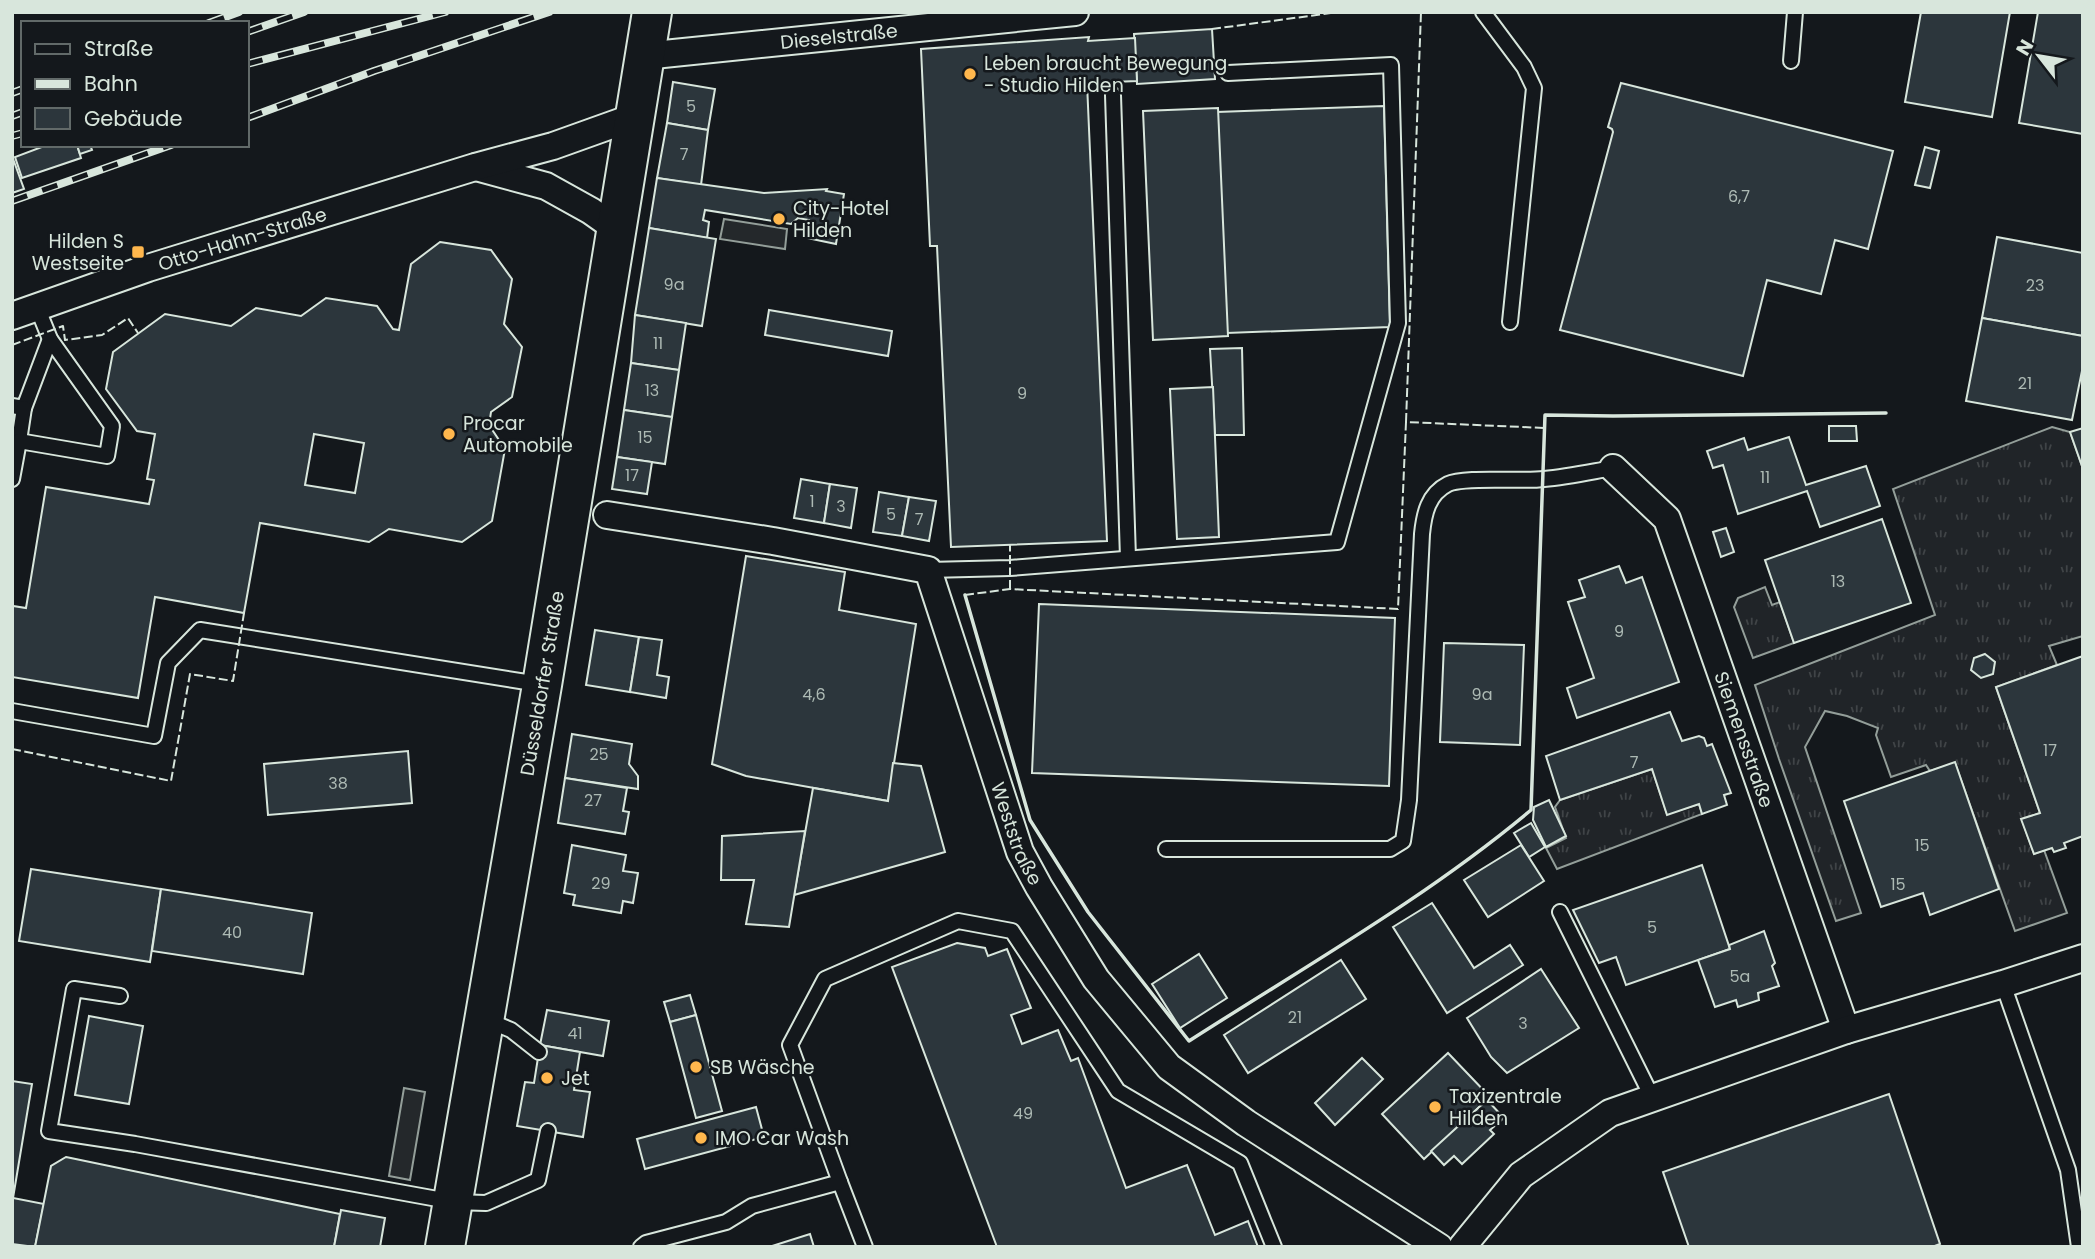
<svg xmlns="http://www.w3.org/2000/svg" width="2095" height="1259" font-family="Poppins,sans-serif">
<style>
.grass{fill:url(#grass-tufts);stroke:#939e99;stroke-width:2}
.parking{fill:#24282b;stroke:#939e99;stroke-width:2}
.building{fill:#2c363c;stroke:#d8e6dc;stroke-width:2;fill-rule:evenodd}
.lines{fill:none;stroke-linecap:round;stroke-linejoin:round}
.lane-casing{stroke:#d8e6dc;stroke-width:18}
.street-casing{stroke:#d8e6dc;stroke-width:30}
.primary-casing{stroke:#d8e6dc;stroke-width:42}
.lane{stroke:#14181c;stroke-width:14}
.street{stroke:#14181c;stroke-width:26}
.primary{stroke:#14181c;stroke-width:38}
.rail-casing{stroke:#d8e6dc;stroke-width:8}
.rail{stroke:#14181c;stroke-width:5;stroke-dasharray:16;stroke-linecap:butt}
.fence{stroke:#d8e6dc;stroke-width:2;stroke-dasharray:9 3.5;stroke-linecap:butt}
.wall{stroke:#d8e6dc;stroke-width:3.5}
.poi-dot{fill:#ffb74d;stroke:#14181c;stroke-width:2.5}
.labels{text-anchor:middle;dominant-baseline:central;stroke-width:5;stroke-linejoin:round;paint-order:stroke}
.number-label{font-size:16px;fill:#adbab4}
.street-label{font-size:19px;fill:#d8e6dc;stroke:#14181c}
.poi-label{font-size:19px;fill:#d8e6dc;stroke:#14181c;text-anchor:start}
</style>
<defs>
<pattern id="grass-tufts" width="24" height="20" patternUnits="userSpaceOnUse" patternTransform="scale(1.75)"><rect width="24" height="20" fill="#202428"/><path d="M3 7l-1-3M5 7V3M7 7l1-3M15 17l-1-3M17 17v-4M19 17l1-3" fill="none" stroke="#404447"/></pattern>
</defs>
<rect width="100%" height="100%" fill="#14181c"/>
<g class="grass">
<polygon points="2052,427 2070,432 2083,469 2083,636 2049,646 2057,665 1996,687 2040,813 2022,820 2034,854 2044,850 2067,913 2015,931 1955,763 1930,771 1926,765 1891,777 1876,735 1878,728 1847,716 1825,711 1805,747 1861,913 1836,921 1779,759 1755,685 1935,615 1893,489"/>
<polygon points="1765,587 1772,605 1780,602 1794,643 1753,658 1734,607 1738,598"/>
<polygon points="1652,769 1667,814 1699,804 1702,814 1557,869 1546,848 1566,838 1555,807 1560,800"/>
</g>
<g class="parking">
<polygon points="724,219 787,229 785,249 720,239"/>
<polygon points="404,1088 425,1092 410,1180 389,1176"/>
</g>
<g class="building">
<polygon points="1921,12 2010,12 1992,117 1905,102"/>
<polygon points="2038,12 2083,12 2083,134 2019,123"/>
<polygon points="1212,29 1215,79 1137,84 1134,34"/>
<polygon points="1089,37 1088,41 1135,38 1137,81 1087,83 1107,541 951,547 937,246 930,246 921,49"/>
<polygon points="673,82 715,89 708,130 667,123"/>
<polygon points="1621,83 1893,151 1868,249 1835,240 1821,294 1767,280 1743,376 1560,330 1613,132 1612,129 1608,127"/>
<polygon points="1384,106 1390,327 1227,333 1217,112"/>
<polygon points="1218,108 1228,336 1153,340 1143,111"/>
<polygon points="667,123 708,130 701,185 657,178"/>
<polygon points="47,145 77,145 81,158 22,178 15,157"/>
<polygon points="77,145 90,145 92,150 80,154"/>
<polygon points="1925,147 1939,151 1930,188 1915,185"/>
<polygon points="12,156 24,189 12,193"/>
<polygon points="657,178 764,193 827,189 826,191 844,194 836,244 807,238 809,220 798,218 791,224 705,210 703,220 709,222 707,238 649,228"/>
<polygon points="649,228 716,239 702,326 635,315"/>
<polygon points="1997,237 2083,253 2083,336 1982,318"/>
<path d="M 440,242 L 491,250 L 512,279 L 504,324 L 522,347 L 512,397 L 491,412 L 489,425 L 505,449 L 492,521 L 462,542 L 389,529 L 369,542 L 260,523 L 244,613 L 155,597 L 138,698 L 12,677 L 13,606 L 26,608 L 46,487 L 149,504 L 154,480 L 147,479 L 155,434 L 137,431 L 106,389 L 113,352 L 165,314 L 231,326 L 256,308 L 301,316 L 326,298 L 377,306 L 393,329 L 399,330 L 411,264 ZM 314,434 L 364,443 L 355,493 L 305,485 Z"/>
<polygon points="769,310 892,331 888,356 765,335"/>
<polygon points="635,315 686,323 679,370 631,363"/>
<polygon points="1982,318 2083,336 2083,366 2072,420 1966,401"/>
<polygon points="1242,348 1244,435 1215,435 1210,349"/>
<polygon points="631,363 679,370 672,417 624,410"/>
<polygon points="1213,387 1219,537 1177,539 1170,389"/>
<polygon points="624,410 672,417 665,464 617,457"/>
<polygon points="1829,426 1856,426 1857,441 1829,441"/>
<polygon points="2083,428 2083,469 2070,432"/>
<polygon points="1789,437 1806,485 1866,466 1880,506 1820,527 1807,491 1738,514 1723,465 1713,468 1707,451 1744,438 1748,450"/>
<polygon points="617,457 652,462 647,494 612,489"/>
<polygon points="801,479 830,484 824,523 794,518"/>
<polygon points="830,484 857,488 851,528 824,523"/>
<polygon points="879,492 909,497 902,536 873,532"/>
<polygon points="909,497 936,501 929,541 902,536"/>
<polygon points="1882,519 1911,603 1794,643 1765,560"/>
<polygon points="1726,528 1734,552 1721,557 1713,532"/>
<polygon points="746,556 845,572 839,610 916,624 888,801 746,776 712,764"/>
<polygon points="1619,566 1626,583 1642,577 1679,682 1577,718 1567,688 1594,678 1568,602 1585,597 1579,580"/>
<polygon points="1039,604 1395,618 1389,786 1032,773"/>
<polygon points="595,630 639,637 630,692 586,685"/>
<polygon points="639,637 662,640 657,675 669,677 666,698 630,692"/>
<polygon points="1444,643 1524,645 1520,745 1440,742"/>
<polygon points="1985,654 1995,662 1993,674 1981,678 1971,670 1974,658"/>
<polygon points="2083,656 2083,836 2064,843 2066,848 2054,852 2052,848 2034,854 2021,819 2040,813 1996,687"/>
<polygon points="1670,712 1682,741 1699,736 1704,738 1707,746 1712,744 1731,793 1724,795 1727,805 1702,814 1699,804 1667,815 1652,769 1560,800 1546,756"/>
<polygon points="572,734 632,744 629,764 638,776 638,789 565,778"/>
<polygon points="408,751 412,803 268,815 264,764"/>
<polygon points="1955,762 1999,889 1930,915 1923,893 1881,907 1844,801"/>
<polygon points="893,763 921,766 945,852 794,895 813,788 888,801"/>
<polygon points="565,778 627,788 623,811 629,812 625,834 558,823"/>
<polygon points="1549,800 1566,836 1546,847 1533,820 1534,807"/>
<polygon points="1531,823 1545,847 1529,857 1514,833"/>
<polygon points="805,831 789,927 746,924 754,880 721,880 722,836"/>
<polygon points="572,845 626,855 623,871 638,873 633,903 623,901 621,913 573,905 575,895 564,893"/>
<polygon points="1521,845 1544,881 1488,917 1464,880"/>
<polygon points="1702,865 1730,949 1626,985 1616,957 1599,963 1573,910"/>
<polygon points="31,869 161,889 150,962 19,941"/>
<polygon points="161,889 312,913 303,974 152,951"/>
<polygon points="1432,903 1474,968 1510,945 1523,965 1447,1013 1393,927"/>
<polygon points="1764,931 1775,963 1772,966 1779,986 1758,993 1759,1000 1738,1007 1736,1000 1715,1007 1698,960 1730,949 1729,945"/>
<polygon points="957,943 985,948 988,956 1007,949 1031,1008 1011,1015 1022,1044 1058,1030 1071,1061 1078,1058 1126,1188 1187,1165 1215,1235 1248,1221 1258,1247 997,1247 892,967"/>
<polygon points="1199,954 1227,998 1180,1028 1152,984"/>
<polygon points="1341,960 1366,999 1248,1073 1224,1035"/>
<polygon points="1541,969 1579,1028 1507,1073 1491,1057 1467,1018"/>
<polygon points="690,995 696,1015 670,1022 664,1002"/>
<polygon points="547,1010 609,1021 603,1056 540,1045"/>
<polygon points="696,1015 722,1111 696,1118 670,1022"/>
<polygon points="89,1016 143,1026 129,1104 75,1095"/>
<polygon points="540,1045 580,1052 574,1090 590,1092 583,1137 517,1126 525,1082 534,1083"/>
<polygon points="1448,1053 1490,1097 1424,1159 1382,1114"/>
<polygon points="1362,1058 1383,1079 1335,1125 1315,1103"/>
<polygon points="12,1081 32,1084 13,1198 44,1204 35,1247 12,1244"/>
<polygon points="1889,1094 1940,1244 1932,1247 1689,1247 1663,1172"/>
<polygon points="1487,1100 1504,1118 1490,1130 1494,1134 1462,1164 1454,1156 1444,1165 1431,1151"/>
<polygon points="756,1107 764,1137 645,1169 637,1139"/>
<polygon points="66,1157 340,1214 334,1247 35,1247 51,1166"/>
<polygon points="341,1210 385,1218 380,1247 334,1247"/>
<polygon points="810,1234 814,1247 769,1247"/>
</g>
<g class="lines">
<g class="lane-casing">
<g id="lane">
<polyline points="1483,12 1524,67 1534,88 1510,322"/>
<polyline points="1791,61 1795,12"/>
<polyline points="1113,95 1128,558"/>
<polyline points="12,406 24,408 50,339"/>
<polyline points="19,441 24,408"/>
<polyline points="12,479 19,441 107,456 112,426 50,339 37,307"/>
<polyline points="928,570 1010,568 1337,542 1398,323 1391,65 1228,73"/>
<polyline points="12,711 154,736 168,663 200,630 539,684"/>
<path d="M 1166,849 L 1390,849 L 1403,841 L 1409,800 L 1422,534 C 1424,514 1428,494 1448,484 C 1464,476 1522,482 1544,479 C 1567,477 1590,472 1613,468"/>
<polyline points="1560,912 1653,1099"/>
<polyline points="2003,984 2068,1170 2079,1247"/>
<polyline points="120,996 74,989 49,1131 135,1144 454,1202 486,1203 538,1180 548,1131"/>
<polyline points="487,1020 511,1030 539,1052"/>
<polyline points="840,1182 865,1247"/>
<polyline points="641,1247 646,1243 726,1222 752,1206 840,1182 790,1045 825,979 958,921 1012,931 1118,1091 1240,1163 1274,1247"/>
</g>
</g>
<g class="street-casing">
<g id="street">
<path id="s1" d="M 644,56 L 1075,12"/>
<polyline points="476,167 546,186 591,211 615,228"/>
<path id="s2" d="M 12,316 L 148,268 L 475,167 L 553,146 L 634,117"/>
<path id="s3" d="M 1613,468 L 1667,519 L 1846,1030"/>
<path id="s4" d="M 607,515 L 773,541 L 928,570 L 1020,852 L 1039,887 L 1096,979 L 1169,1067 L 1246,1123 L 1439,1247"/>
<polyline points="1462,1247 1521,1175 1610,1113 1846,1030 2003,984 2083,958"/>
</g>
</g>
<g class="primary-casing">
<g id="primary">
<path id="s5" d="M 445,1247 L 542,685 L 652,12"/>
</g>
</g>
<use href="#lane" class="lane"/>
<use href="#street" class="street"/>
<use href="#primary" class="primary"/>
<g class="rail-casing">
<g id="rail">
<polyline points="209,23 239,12"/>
<polyline points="247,32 304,12"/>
<polyline points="247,64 445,12"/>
<polyline points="12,93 23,89"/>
<polyline points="12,116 23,112"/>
<polyline points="247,118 374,71 549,12"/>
<polyline points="12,136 23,133"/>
<polyline points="12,201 171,145"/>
</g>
</g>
<use href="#rail" class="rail"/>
<g class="fence">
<polyline points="1212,29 1339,12"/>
<polyline points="12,345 63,326 65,340 102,335 128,318 138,333"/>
<polyline points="1406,422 1421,12"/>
<polyline points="1010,589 1010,545"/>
<polyline points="965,595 1010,589 1398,609 1406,422 1545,428"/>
<polyline points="12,749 171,781 190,674 233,681 244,613"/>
</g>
<path class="wall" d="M 965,595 L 1030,820 L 1088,912 L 1189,1041 C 1304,967 1426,898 1531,810 L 1545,415 L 1613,416 L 1886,413"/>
</g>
<g class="poi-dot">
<circle cx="970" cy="74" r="7"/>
<circle cx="779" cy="219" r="7"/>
<rect x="131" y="245" width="14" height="14" rx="3.5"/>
<circle cx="449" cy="434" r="7"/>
<circle cx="696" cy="1067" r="7"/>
<circle cx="547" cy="1078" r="7"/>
<circle cx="1435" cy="1107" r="7"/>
<circle cx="701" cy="1138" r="7"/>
</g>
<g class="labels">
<g class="number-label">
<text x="691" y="106">5</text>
<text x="684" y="154">7</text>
<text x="1739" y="196">6,7</text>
<text x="674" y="284">9a</text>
<text x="2035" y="285">23</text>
<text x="658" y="343">11</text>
<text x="2025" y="383">21</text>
<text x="652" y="390">13</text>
<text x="1022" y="393">9</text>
<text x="645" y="437">15</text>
<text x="632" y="475">17</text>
<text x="1765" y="477">11</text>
<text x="812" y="501">1</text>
<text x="841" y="506">3</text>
<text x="891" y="514">5</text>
<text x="919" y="519">7</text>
<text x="1838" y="581">13</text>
<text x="1619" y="631">9</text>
<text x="814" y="694">4,6</text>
<text x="1482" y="694">9a</text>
<text x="2050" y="750">17</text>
<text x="599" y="754">25</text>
<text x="1634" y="762">7</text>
<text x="338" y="783">38</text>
<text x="593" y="800">27</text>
<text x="1922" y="845">15</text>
<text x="601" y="883">29</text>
<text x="1898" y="884">15</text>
<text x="1652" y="927">5</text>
<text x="232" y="932">40</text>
<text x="1740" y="976">5a</text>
<text x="1295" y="1017">21</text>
<text x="1523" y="1023">3</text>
<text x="575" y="1033">41</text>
<text x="1023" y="1113">49</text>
</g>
<g class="street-label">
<text stroke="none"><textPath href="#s1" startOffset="196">Dieselstraße</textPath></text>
<text stroke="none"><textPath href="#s2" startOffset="243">Otto-Hahn-Straße</textPath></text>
<text stroke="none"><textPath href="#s5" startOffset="572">Düsseldorfer Straße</textPath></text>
<text stroke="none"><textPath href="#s3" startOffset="308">Siemensstraße</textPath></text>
<text stroke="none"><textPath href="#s4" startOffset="604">Weststraße</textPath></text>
</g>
<g class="poi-label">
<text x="984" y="63">Leben braucht Bewegung<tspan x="984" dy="22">- Studio Hilden</tspan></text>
<text x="793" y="208">City-Hotel<tspan x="793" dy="22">Hilden</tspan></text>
<text x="124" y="241" text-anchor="end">Hilden S<tspan x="124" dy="22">Westseite</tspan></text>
<text x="463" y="423">Procar<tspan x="463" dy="22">Automobile</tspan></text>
<text x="710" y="1067">SB Wäsche</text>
<text x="561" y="1078">Jet</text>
<text x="1449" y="1096">Taxizentrale<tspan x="1449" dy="22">Hilden</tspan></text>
<text x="715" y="1138">IMO Car Wash</text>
</g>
</g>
<rect width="2095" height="1259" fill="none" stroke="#d8e6dc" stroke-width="28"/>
<rect x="21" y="21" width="228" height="126" fill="#14181c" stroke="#626a69" stroke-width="2"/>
<rect x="35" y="44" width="35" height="10" fill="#14181c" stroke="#626a69" stroke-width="2"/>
<text x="84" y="56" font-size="21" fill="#d8e6dc">Straße</text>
<rect x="35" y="79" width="35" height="10" fill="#d8e6dc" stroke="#626a69" stroke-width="2"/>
<text x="84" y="91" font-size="21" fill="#d8e6dc">Bahn</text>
<rect x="35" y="108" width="35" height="21" fill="#2c363c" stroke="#626a69" stroke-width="2"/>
<text x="84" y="126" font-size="21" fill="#d8e6dc">Gebäude</text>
<g transform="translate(2039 56) rotate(301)" stroke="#14181c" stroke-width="5" paint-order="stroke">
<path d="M0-5L12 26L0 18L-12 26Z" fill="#d8e6dc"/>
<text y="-10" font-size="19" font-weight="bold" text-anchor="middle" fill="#d8e6dc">N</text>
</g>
</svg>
